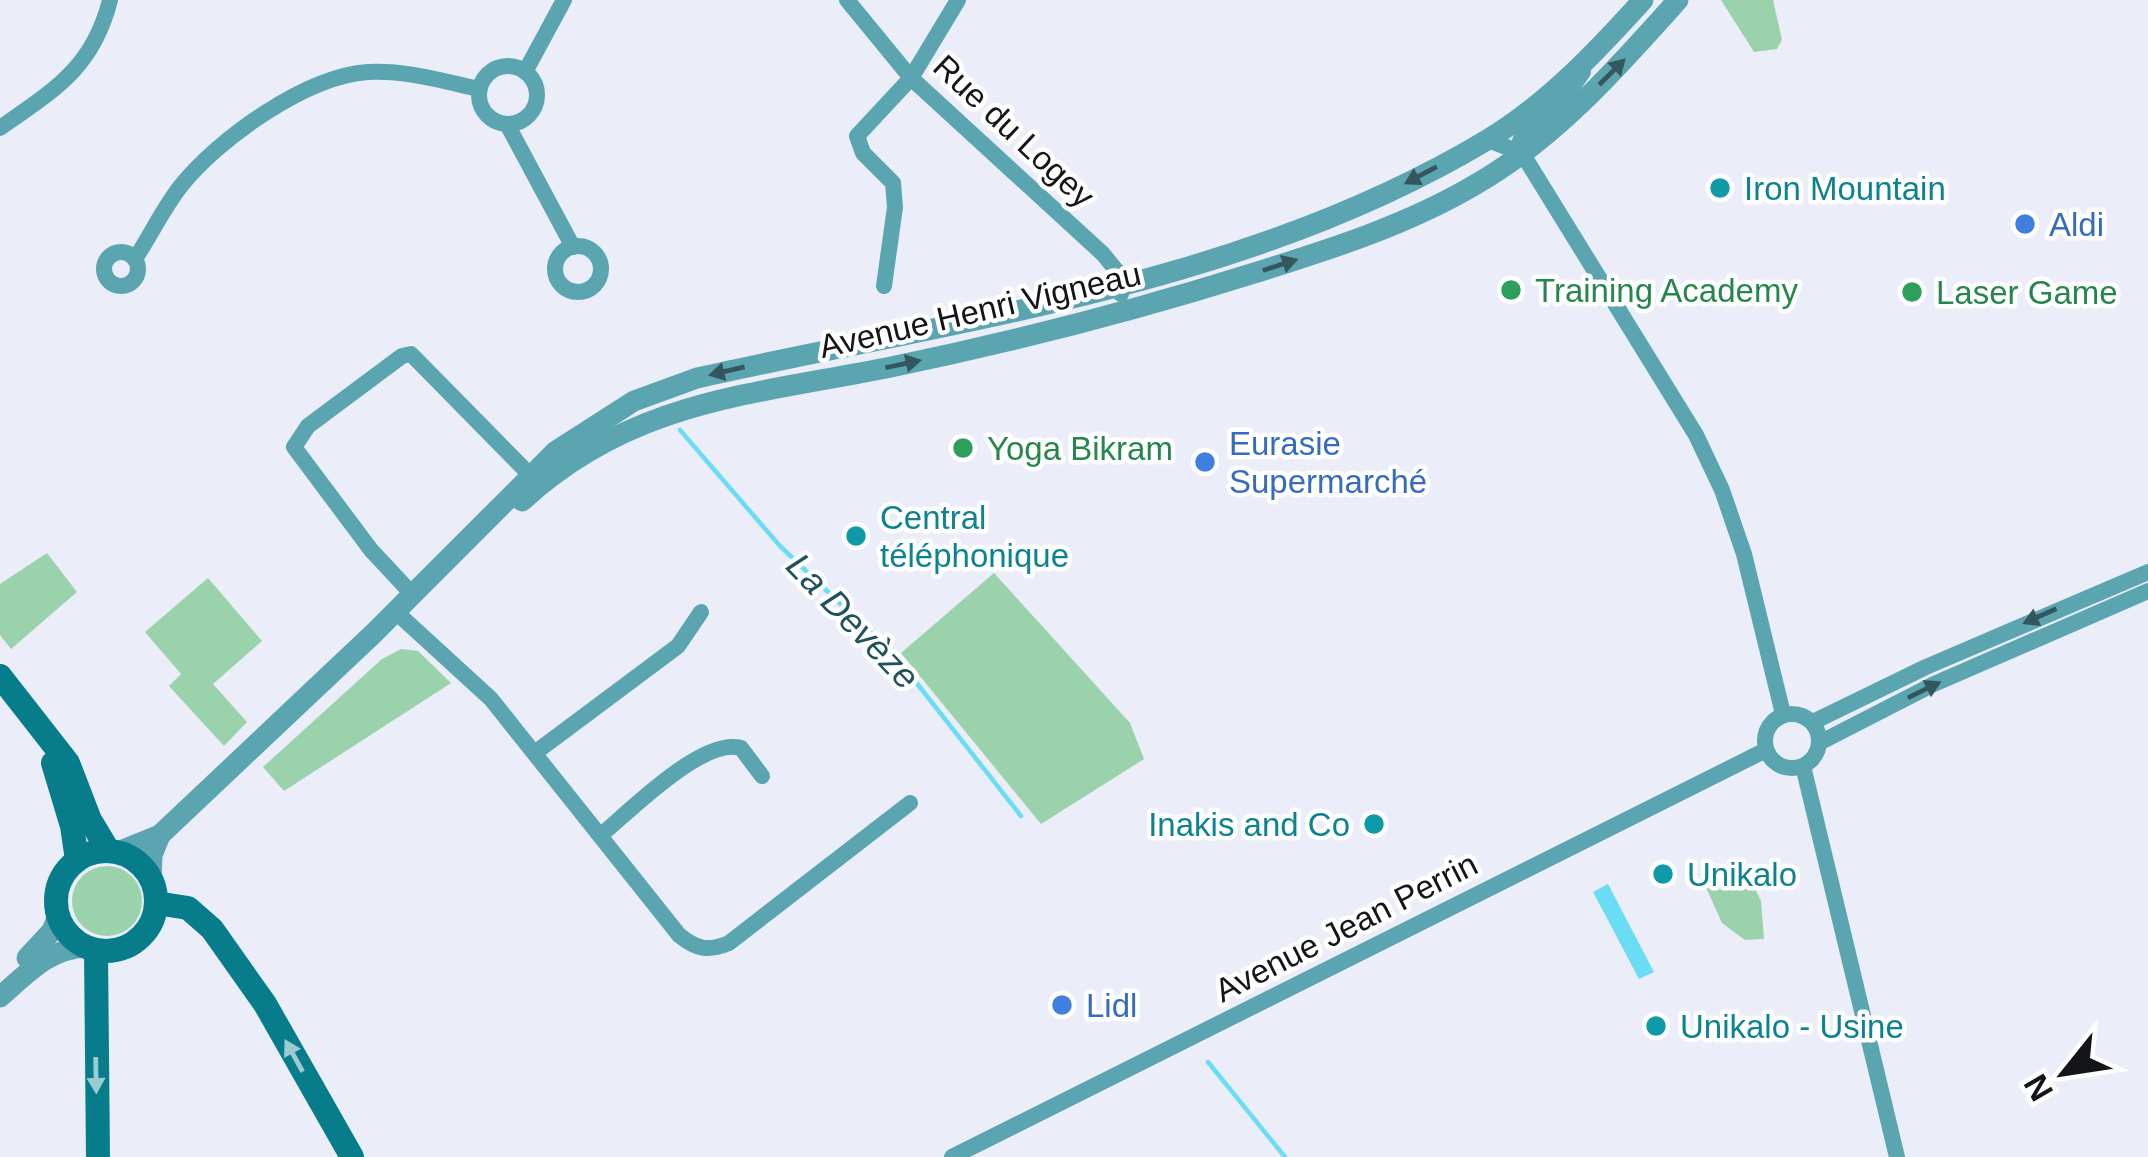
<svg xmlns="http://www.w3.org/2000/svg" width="2148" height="1157" font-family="Arial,sans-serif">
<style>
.green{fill:#9ad2ab}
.water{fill:#6addf5}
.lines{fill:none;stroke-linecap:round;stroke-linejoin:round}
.stream{stroke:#6addf5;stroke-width:4.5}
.minor{stroke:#5ba5b1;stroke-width:16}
.tertiary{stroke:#5ba5b1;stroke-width:21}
.secondary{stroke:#077d8c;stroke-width:24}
.oneway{fill:#34565d}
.oneway2{fill:#9ccbd1}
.culture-dot{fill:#0f9aa8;stroke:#fff;stroke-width:4.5}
.shop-dot{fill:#3f7fe0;stroke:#fff;stroke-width:4.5}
.leisure-dot{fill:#2e9e5b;stroke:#fff;stroke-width:4.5}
.labels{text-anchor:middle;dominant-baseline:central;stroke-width:9;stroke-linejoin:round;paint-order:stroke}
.street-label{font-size:33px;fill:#141519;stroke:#fff}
.culture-label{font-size:33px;fill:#0d838f;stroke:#fff;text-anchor:start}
.shop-label{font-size:33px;fill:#366cbe;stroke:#fff;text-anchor:start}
.leisure-label{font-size:33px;fill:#27864d;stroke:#fff;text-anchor:start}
.water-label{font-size:36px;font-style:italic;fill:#20525c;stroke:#fff}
</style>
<rect width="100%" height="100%" fill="#ebedf9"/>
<g class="green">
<polygon points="1721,0 1773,0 1782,40 1777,49 1754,52"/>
<polygon points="47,553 77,592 11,649 0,635 0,584"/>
<polygon points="994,573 1130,723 1144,759 1041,824 901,653"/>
<polygon points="208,578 262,641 213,684 247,722 224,746 169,686 181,674 145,632"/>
<polygon points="401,649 418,651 451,683 284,791 263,767 382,659"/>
<polygon points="1715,864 1750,879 1761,901 1764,939 1745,940 1722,923 1700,874"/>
<circle cx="107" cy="901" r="35"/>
</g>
<polygon class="water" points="1608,884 1654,972 1639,979 1593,892"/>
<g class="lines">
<g class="stream">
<polyline points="680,430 780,546 897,658 1021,816"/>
<polyline points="1208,1062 1285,1157"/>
</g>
<g class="minor">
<polyline points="847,0 911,78 1103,254 1116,270 1121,294"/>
<circle cx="508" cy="95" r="29"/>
<polyline points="525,72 564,0"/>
<polyline points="507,124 573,247"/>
<path d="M 0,128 C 54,90 93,68 110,0"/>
<polyline points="1488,140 1522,153 1696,435 1722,490 1744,554 1783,714"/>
<polyline points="1522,153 1520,141 1524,132 1562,102 1583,72"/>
<circle cx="578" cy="269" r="23"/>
<circle cx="121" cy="269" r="17"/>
<path d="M 135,259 C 150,236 163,209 180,187 C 218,139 306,76 368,72 C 406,70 443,81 479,89"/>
<polyline points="884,286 895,207 893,183 863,153 857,136 911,78 958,0"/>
<polyline points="413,595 371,550 294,447 308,426 402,356 411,354 530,475"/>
<path d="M 396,612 L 491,699 L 679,935 C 696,949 708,952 729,943 L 910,803"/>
<circle cx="1792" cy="741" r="27"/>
<polyline points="1813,722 1926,667 2148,572"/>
<polyline points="1819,743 1934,684 2148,591"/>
<polyline points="536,752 678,646 701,612"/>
<polyline points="1803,766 1897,1157"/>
<path d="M 601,835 C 631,810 703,737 741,748 L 762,776"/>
<polyline points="952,1157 1766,750"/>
</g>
<g class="tertiary">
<path d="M 522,501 C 632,400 752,395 891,367 C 1012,342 1133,311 1251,274 C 1328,250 1408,225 1478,183 C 1557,137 1618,67 1678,0"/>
<path d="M 118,852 L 160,835 L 373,634 L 556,451 L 634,401 L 697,378 C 966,318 1247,284 1487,140 C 1546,105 1597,51 1643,0"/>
<polyline points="151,878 152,855 160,835"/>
<polyline points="27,958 52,931 58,916"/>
<path d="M 0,997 C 28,973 48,949 86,947"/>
</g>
<g class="secondary">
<polyline points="0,676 68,763 90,820 108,850"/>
<polyline points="53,763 72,826 77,860"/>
<circle cx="106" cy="901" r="50"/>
<polyline points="156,903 188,908 212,929 265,1004 352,1157"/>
<polyline points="96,951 98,1157"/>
</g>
</g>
<defs><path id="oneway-solid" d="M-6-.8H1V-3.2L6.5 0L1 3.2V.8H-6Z" transform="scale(3)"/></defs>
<g class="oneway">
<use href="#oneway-solid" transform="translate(1612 72) rotate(-45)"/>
<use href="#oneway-solid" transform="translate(1421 175) rotate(152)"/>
<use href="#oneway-solid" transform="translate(1280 265) rotate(-18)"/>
<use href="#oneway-solid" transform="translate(903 364) rotate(-12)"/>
<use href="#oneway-solid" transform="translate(727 371) rotate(167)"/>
<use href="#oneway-solid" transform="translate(2040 616) rotate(156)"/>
<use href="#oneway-solid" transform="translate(1924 690) rotate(-26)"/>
</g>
<g class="oneway2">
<use href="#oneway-solid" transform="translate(294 1056) rotate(-119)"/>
<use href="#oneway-solid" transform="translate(96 1075) rotate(89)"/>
</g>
<g class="culture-dot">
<circle cx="1720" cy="188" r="12"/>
<circle cx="856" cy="536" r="12"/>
<circle cx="1374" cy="824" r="12"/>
<circle cx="1663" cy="874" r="12"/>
<circle cx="1656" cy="1026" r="12"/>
</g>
<g class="shop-dot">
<circle cx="2025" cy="224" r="12"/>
<circle cx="1205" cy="462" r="12"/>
<circle cx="1062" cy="1005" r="12"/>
</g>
<g class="leisure-dot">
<circle cx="1511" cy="290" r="12"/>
<circle cx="1912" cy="292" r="12"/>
<circle cx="963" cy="448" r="12"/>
</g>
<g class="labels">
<g class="street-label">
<text transform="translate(1014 131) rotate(43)">Rue du Logey</text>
<text transform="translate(980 310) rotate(-13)">Avenue Henri Vigneau</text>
<text transform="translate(1346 927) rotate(-27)">Avenue Jean Perrin</text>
</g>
<g class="culture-label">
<text x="1744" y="188">Iron Mountain</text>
<text x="880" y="517">Central<tspan x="880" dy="38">téléphonique</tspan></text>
<text x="1350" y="824" text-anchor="end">Inakis and Co</text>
<text x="1687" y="874">Unikalo</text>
<text x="1680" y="1026">Unikalo - Usine</text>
</g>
<g class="shop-label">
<text x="2049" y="224">Aldi</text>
<text x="1229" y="443">Eurasie<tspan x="1229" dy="38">Supermarché</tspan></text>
<text x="1086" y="1005">Lidl</text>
</g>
<g class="leisure-label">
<text x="1535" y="290">Training Academy</text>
<text x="1936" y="292">Laser Game</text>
<text x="987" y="448">Yoga Bikram</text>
</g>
<g class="water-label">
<text transform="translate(853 621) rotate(46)">La Devèze</text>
</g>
</g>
<g transform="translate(2064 1073) rotate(240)" stroke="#ffffff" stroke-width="9" paint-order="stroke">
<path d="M0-9L21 45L0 30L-21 45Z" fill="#141519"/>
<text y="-18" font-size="33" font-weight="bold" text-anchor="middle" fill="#141519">N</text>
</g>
</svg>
